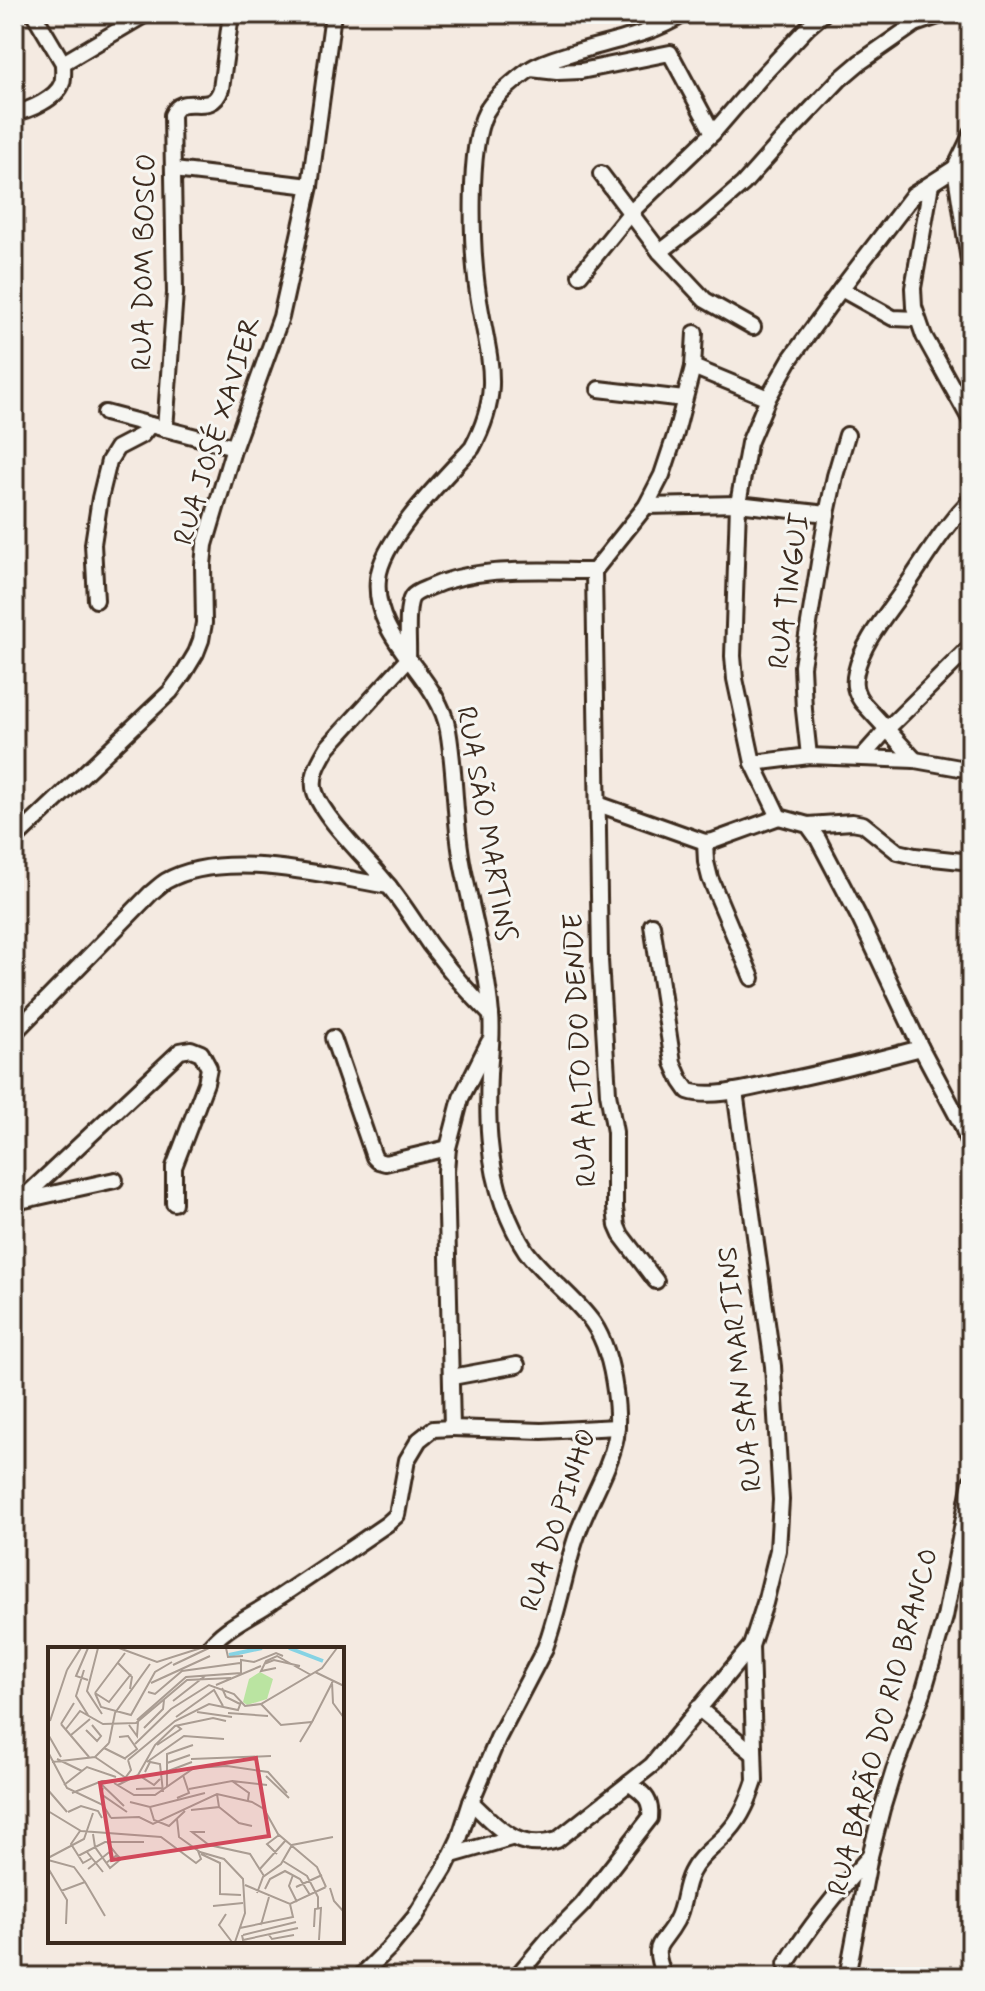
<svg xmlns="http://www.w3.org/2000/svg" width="985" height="1991" font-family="Mynerve,sans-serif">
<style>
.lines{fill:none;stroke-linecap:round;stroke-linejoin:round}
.minor-casing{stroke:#3b2a1e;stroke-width:20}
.minor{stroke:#f6f6f2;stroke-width:14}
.labels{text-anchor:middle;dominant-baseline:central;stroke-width:6;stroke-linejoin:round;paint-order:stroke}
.street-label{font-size:28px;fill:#3b2a1e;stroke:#f6f6f2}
.inset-river{fill:none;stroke:#86d3e4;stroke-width:4}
.inset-road{fill:none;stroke:#aa9d93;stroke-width:2}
.view{fill:#d1495b;fill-opacity:0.15;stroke:#d1495b;stroke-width:4}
.inset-edge{fill:none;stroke:#3b2a1e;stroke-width:4}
</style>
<rect width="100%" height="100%" fill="#f4eae1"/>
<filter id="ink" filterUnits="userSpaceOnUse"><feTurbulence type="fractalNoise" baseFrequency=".0125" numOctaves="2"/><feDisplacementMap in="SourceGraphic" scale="16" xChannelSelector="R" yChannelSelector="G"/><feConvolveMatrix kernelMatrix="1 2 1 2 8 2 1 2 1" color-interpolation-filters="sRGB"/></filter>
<g filter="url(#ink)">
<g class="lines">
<g class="minor-casing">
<g id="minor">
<polyline points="34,14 63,63 146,14"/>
<polyline points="531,69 557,72 581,71 670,53 713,133"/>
<path d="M 14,113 C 29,111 57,98 62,83 C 64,77 63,69 63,63"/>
<polyline points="971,135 955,168 971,274"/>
<polyline points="955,168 913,195 841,289 791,358 768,398 749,443 738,504 733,656 735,679 753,763 779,817 808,825 818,839 860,919 921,1048 962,1125 971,1150"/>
<polyline points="174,170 310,186"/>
<polyline points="601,174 660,252 705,300 753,327"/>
<polyline points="931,184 913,288 914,307 924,336 971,421"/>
<polyline points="660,252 703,219 743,184 784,138 839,80 859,63 915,24 944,14"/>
<polyline points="580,275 631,212 713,133 763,75 808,27 823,14"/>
<polyline points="841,289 893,318 917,319"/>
<polyline points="693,367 768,398"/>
<polyline points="599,389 684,399"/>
<polyline points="105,413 234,447"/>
<path d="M 165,429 L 175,293 L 172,115 C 182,90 211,119 221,89 L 231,14"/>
<polyline points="646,506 738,504 827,514"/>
<polyline points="96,600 93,544 100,498 109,461 117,448 142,435 150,425"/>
<polyline points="809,756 804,710 802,666 827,514 835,476 847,435"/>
<polyline points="862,757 887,729 971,646"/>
<path d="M 915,760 L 862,702 C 855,692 853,684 856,672 C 863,640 889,612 907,585 C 927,556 945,525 971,500"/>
<polyline points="753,763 809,756 915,760 971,770"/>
<polyline points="598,804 705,842 713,841 779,817"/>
<polyline points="808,825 852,822 863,824 898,852 915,856 971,862"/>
<polyline points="14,840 170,692 184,673 196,653 201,640 204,623 203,565 205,545 234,447 281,317 310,186 333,14"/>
<polyline points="705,842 706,862 710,878 752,978"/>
<path d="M 652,925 L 673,1063 L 681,1081 L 688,1091 C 712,1099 750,1088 774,1083 C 824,1073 872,1061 921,1048"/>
<path d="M 491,1015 C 469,993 449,970 430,945 C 416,925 403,903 387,884 C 369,861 323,818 315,792 C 310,776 320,761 328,747 L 408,659 C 409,644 405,608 412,597 C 416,592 423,590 428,588 C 479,565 539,571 594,571"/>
<path d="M 14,1033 L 151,893 C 156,889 161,884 166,881 C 223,848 327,876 389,886"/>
<polyline points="333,1038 374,1157 378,1161 385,1163 448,1148"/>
<polyline points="489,1042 461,1098 448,1148 446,1171 452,1428 542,1431 617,1427"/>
<polyline points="20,1201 115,1180"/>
<polyline points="14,1209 20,1201 180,1051 191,1049 201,1053 209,1068 206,1083 174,1167 174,1203"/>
<polyline points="656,1281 621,1235 617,1226 615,1208 615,1132 608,1093 600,960 594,571 646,506 662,475 676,433 693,367 695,333"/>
<polyline points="452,1377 517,1365"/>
<path d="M 208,1649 C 223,1627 252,1616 273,1601 C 311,1576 349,1550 387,1524 L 397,1515 L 407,1460 L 419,1440 L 433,1429 L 452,1428"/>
<polyline points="698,1708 754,1754"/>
<path d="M 471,1802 C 497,1826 517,1853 557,1840 L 652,1765 L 751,1646 L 765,1603 L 778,1550 L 781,1500 L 773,1366 L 735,1091"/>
<polyline points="452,1855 511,1838"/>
<path d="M 786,1964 C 811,1924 838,1891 870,1856"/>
<path d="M 517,1976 L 550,1937 L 582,1905 L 650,1818 C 652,1798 643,1794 629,1783"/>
<path d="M 360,1977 L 390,1947 L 415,1917 L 445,1868 L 459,1839 L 471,1802 L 498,1738 L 545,1648 C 558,1613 564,1576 575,1541 C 586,1505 609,1473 616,1437 C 618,1423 617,1406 615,1391 C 612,1368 606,1342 593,1323 C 574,1296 545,1277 526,1251 C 516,1236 509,1220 503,1204 C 488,1162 487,1118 489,1074 C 490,1055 493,1035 491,1015 C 487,965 473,917 463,867 C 454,822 456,776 448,730 C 438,674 372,641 378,579 C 381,540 445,477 472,448 C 505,388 487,355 478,294 C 472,254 467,147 486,112 C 495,96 514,81 529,70 C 541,62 556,58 569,54 C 607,42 649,36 684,14"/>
<path d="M 664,1977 C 651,1940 660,1950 676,1921 C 685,1905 683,1888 691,1873 C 699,1856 717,1845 729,1831 C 742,1817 749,1799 755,1781 L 751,1646"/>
<polyline points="847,1977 870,1856 882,1809 894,1770 923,1693 945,1617 971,1481"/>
</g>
</g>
<use href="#minor" class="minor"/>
</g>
</g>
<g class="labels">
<g class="street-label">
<text transform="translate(145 262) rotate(-89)">RUA DOM BOSCO</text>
<text transform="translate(218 431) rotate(-73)">RUA JOSÉ XAVIER</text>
<text transform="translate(790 591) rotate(-82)">RUA TINGUI</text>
<text transform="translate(485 824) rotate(80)">RUA SÃO MARTINS</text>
<text transform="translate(581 1050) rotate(-93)">RUA ALTO DO DENDE</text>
<text transform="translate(741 1369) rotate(-96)">RUA SAN MARTINS</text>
<text transform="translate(559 1520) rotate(-72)">RUA DO PINHO</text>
<text transform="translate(884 1722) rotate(-75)">RUA BARÃO DO RIO BRANCO</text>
</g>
</g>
<g transform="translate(48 1647)">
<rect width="296" height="296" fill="#f4eae1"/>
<path d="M 212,25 L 225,32 L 219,52 L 199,58 L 195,55 L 201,32 Z" fill="#bae4a1"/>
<path class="inset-river" d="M 241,1 L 275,14M 181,8 L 214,1"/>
<path class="inset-road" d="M 40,1 L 28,29 L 40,33M 50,1 L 39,44 L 54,67M 71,1 L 109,15 L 153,1M 178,1 L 180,10 L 195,9M 70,16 L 84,30 L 82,42M 216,17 L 226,13 L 252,19M 125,18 L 161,1M 228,21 L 213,24 L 218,14 L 229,9 L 263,28M 19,23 L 33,1M 36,23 L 28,49 L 40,68M 267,25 L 296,39M 284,35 L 285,56 L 296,71M 103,36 L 162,9M 168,38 L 213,19M 174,41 L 178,50 L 192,57M 100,45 L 107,47 L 134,24 L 192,16M 47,46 L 53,60 L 83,68 L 107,25 L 124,15M 47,46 L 61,55 L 83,27M 47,46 L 77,6M 125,54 L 157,29M 213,57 L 233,78 L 264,75 L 252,95M 149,65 L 184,70M 180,66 L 220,69M 128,70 L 166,43 L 175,59M 89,73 L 138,30 L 193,26 L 193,13 L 206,15 L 228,6 L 235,9M 2,74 L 19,23M 264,75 L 285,34M 13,77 L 41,110M 13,77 L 26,56M 81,78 L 89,89 L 90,75M 96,81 L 115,62 L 116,53M 18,82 L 32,64 L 55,77 L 88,76 L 139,33 L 183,31M 38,83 L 49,94 L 53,89 L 44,78M 23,88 L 42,72M 1,89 L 13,110M 71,90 L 80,89 L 89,102 L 76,112M 61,96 L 67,66 L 102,17M 87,97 L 123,62 L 161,38 L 186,47 L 197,59 L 213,57 L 274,21 L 289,1M 109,98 L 133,82 L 128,78M 56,101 L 78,112M 0,105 L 19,141 L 55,158 L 63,171M 47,110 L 78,131M 9,112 L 34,124M 143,112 L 223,109M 80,113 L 127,74 L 161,57 L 190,63 L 193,55M 4,115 L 47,110 L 61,96M 99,115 L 136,89 L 176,92M 119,116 L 142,108M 120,124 L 144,115M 97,125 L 102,115 L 112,117 L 115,145M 92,129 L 106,138 L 112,132M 218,129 L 241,151M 184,134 L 219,138M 51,135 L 76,159M 66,136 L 86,148 L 107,148 L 146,121 L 179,119 L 220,125 L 239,146M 16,138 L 39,120 L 68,130M 70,138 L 90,128 L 107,98 L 127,79 L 165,71 L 178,74M 119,140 L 119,107 L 145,98M 55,141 L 53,147 L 79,165M 88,142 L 114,141M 141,142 L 184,134 L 201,146 L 200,153M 0,143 L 19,165M 24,146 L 54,134 L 75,134 L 83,123 L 80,113M 129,151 L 141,146 L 135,128M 82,155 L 102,160 L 157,146M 102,160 L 106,173 L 121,179 L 137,164M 171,160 L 191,176 L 204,179M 143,163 L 171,160 L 169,147M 0,164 L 33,184 L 113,190 L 148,216 L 153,212 L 150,204M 20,165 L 33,159 L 50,164 L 54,171M 63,171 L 91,170 L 105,177 L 169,147 L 204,155 L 216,162 L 230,187 L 269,220 L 278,240M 129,172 L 131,190 L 152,205 L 176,212 L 195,232 L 197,266 L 187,295M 32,184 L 23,197 L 35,216 L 44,211M 157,185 L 144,185 L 161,198 L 202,207 L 216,229M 45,187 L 47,200 L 62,221 L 73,212 L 69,208M 39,205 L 55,225M 153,207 L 172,216 L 172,247 L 193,248M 229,207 L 219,197 L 231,188M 30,209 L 57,195 L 96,195M 0,211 L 36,192 L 45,166M 0,213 L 26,220 L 37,235M 235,214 L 259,229 L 270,250 L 270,261M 58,216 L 69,208 L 59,195M 0,221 L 19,253 L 18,277M 40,222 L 64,203M 211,223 L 238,193M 245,228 L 241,239 L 249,255M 197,238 L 242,257 L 278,240M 248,240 L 274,228M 282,241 L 286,254 L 296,265M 217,242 L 222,232 L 237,224 L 252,232 L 262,248M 13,244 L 37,235 L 57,269M 209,246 L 215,230 L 233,217 L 244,198 L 285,190M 0,256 L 1,225M 165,259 L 195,256M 178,267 L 171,278 L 184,295M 213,278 L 221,250M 266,280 L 267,262 L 273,261 L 271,293M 192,281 L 245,270 L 242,257M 194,288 L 195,293 L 250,281M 195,288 L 248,275M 221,288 L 224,292 L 246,288"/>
<path class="view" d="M 208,111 L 221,189 L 64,213 L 52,136 Z"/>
<rect width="296" height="296" class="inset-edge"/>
</g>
<rect width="985" height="1991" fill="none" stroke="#f6f6f2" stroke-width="48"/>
<rect x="24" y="24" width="937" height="1943" fill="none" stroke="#3b2a1e" stroke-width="3" filter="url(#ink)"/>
</svg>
